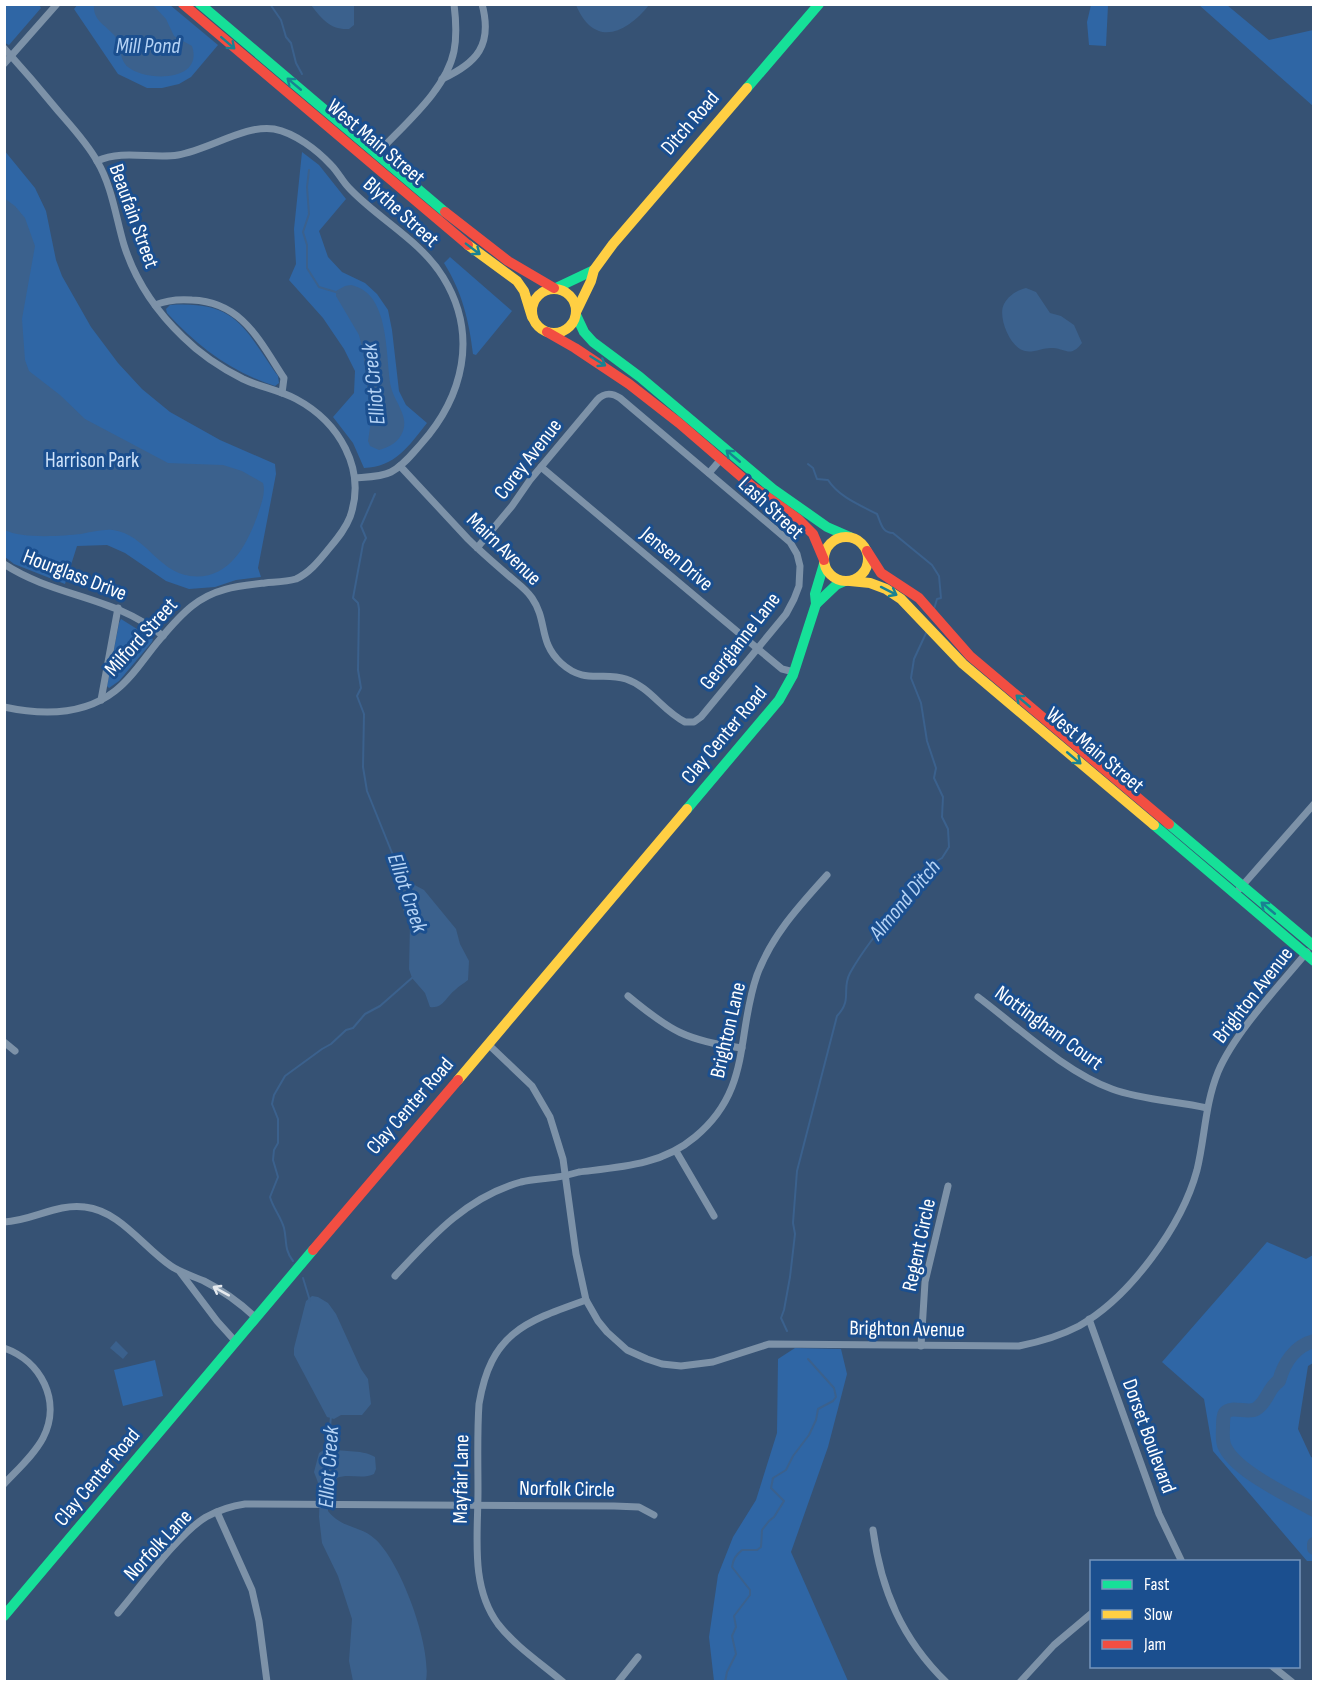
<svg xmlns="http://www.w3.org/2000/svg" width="1318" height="1686" font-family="'Sofia Sans Condensed',sans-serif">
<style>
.green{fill:#2f66a5}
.water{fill:#3b618d}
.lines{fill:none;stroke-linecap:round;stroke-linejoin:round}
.stream{stroke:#3b618d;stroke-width:2}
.river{stroke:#3b618d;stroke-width:14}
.street{stroke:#7d92a8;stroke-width:7}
.fast{stroke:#16e098;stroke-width:10}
.slow{stroke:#ffcf43;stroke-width:10}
.jam{stroke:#f24e42;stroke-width:10}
.oneway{stroke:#198292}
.oneway2{stroke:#e5e9ee}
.labels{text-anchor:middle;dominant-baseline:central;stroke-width:6;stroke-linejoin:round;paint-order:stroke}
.street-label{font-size:21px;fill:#fff;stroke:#1b4f8f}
.park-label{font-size:21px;fill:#cfe3fa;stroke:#1b4f8f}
.water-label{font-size:22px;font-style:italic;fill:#b5d3f5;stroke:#1b4f8f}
</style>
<rect width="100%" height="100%" fill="#365274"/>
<g class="green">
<polygon points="78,4 170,5 218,45 191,77 179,84 162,88 147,88 118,74 74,9"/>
<polygon points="4,5 39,5 41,8 9,45 5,43"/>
<polygon points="1091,5 1108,5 1106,46 1089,45 1087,22"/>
<polygon points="1199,5 1227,5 1269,40 1313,30 1313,106"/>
<polygon points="4,150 35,188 46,211 56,260 62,276 91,327 118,363 142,389 170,412 220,440 275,464 276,474 258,568 261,577 236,580 215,587 189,589 166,581 125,553 107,545 77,546 65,584 14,564 5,557"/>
<path d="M 302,152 L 319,165 L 346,199 L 319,231 L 328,257 L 342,272 L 365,283 L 377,294 L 388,310 L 392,330 L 399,391 L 406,405 L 427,423 C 409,446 395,467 364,468 L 353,443 L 333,417 L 354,393 L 355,371 L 344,349 L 323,318 L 289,280 L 296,264 L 294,229 Z"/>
<path d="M 450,257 L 512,311 L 476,355 L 473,354 C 469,320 462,292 444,263 Z"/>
<path d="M 170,305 C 237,301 243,327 278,376 L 279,383 L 275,386 C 231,372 197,346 167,313 L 166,309 Z"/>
<polygon points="121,619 153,639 152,642 119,681 109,688 107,686 119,623"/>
<polygon points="1267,1242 1306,1259 1313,1255 1313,1363 1308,1366 1298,1429 1311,1457 1313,1458 1313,1561 1307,1561 1213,1451 1204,1399 1162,1362"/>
<polygon points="795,1348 841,1349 847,1374 828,1447 791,1552 848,1681 714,1681 709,1637 718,1575 733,1537 756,1500 777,1433 778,1359"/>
<polygon points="155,1360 163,1396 123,1406 114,1370"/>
</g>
<g class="water">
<path d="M 94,5 L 153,5 L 166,19 L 174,36 L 192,46 C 204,82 146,82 128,67 C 118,59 122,42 113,34 C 104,24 93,20 94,5 Z"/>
<path d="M 311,5 L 354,5 L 354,25 L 349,29 C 330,30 322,19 311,5 Z"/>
<path d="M 576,5 L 576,4 L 649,5 C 626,34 594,48 576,5 Z"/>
<path d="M 4,198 L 15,206 L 25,218 L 35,246 L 22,319 L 25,360 L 29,371 L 60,395 L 85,419 L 168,463 L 223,465 L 242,471 L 263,483 C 266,493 261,504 258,514 C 247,545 229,581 190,576 C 158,572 145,534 113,530 C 103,529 92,532 81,534 C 63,536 21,539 5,530 Z"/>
<path d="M 351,285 C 391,293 385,357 391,387 C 394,401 409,416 403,431 C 399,442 390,447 379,450 L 370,446 L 368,441 L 371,421 L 363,351 L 359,335 L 336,296 L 336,291 L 345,286 Z"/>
<path d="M 1026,288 L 1036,292 L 1050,313 L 1061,316 L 1074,325 L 1082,343 C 1070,358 1067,349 1053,348 C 1044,347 1034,353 1025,351 C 1011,349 997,317 1004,304 C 1009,295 1016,291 1026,288 Z"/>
<path d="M 411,883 L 424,890 L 456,929 L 460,944 L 469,961 L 468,980 C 463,984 459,986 455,990 C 446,997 443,1009 430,1007 L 425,993 L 412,978 L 409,969 L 410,925 L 403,909 L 399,891 L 402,884 Z"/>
<polygon points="312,1296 318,1297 328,1303 336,1314 361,1369 368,1379 371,1404 362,1415 341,1415 334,1419 327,1417 294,1355 294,1348 306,1301"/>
<polygon points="116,1341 128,1353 123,1359 110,1348"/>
<path d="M 328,1447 C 341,1454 360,1448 375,1457 L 376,1469 L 374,1474 C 362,1480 349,1473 337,1478 L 328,1495 L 328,1511 C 342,1529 360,1525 375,1539 C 401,1562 432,1647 426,1681 L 353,1681 L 349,1661 L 352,1619 L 338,1576 L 322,1543 L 319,1517 L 320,1488 L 314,1472 L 319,1453 Z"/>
</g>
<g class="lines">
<g class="stream">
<polyline points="270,4 281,20 286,37 291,43 296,63 302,74"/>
<polyline points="309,170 307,187 309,214 303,232 307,245 307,268 319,287 339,293"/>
<path d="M 808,464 L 813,468 L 817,479 L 828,480 C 839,497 860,505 877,514 C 881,523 882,533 893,533 L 932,565 L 939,576 L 941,598 L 937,599 L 934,609"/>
<polyline points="375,494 361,526 366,538 363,544 353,598 358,603 359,609 358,670 361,688 357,696 364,714 363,767 367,791 405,885"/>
<path d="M 293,1261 C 284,1250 287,1240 284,1228 C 281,1217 273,1208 270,1197 L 278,1177 L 273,1160 L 274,1150 L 278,1143 L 278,1119 L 272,1104 L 274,1095 L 285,1076 L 322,1049 L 331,1044 L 346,1030 L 353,1028 L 365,1014 L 380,1006 L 413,977"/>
<polyline points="303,1278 310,1301"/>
<path d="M 787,1331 L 781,1318 L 784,1310 L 790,1277 L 795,1234 L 793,1223 L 797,1171 L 837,1016 C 853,999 841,990 850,973 C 872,934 905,902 930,865 L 942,858 L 949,847 L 948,829 L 942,817 L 943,797 L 934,778 L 936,768 L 927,741 L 921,703 L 911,678 L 914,659 L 927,631"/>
<polyline points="328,1449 331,1416"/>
<path d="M 725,1682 L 727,1672 L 736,1654 L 732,1636 L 736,1627 L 734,1616 L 750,1595 L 750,1590 L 732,1567 C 733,1559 736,1555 742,1550 L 757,1550 L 761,1547 L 762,1530 L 769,1521 L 774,1517 L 784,1501 L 771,1488 L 773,1478 L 786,1470 L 793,1456 L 809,1435 L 816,1420 L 818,1409 L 833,1401 L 836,1397 L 834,1388 L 808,1359"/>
</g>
<g class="river">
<path d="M 1314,1341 C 1295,1346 1284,1363 1279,1381 C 1268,1387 1268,1402 1256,1409 C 1248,1414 1231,1405 1225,1413 C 1223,1416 1223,1422 1223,1426 C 1223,1432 1222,1439 1224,1445 C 1234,1471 1290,1496 1314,1510"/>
<polyline points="1314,1544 1314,1548"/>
</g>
<g class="street">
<path d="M 4,48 C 23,69 41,90 59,112 C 72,127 87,143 97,161 C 112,186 116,218 124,245 C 135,280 157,312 183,337 C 200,354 221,368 243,379 C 260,387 279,390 296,399 C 339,422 367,469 350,517 C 345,530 336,540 327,551 C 318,562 309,573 296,579 C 286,582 275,582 265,583 C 238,586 214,588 192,606 C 178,617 167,631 156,644 C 143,660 131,679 115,691 C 83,716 41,715 4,707"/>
<polyline points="4,64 57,4"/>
<path d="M 442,79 C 477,63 493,45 482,4"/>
<path d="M 376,155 C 402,126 446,91 454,51 C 457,36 456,20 454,4"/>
<path d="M 97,161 C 123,149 151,159 178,155 C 208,150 247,124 274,129 C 295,133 317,150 331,165 C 339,173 343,183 351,190 C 380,220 421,241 443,277 C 479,335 463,397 421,444 C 412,454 403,466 391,472 C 381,477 367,477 355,478"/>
<path d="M 155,305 C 167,300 179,299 192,300 C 242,302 259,340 284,378 L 282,393"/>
<path d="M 400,466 L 468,539 C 481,552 495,564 509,576 C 517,583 526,589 532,598 C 548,621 538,642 561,663 C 585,685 602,671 626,679 C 650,687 663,711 685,722 L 694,722 L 701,717 L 786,614 L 794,599 L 799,586 L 800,566 L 797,554 L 790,542 L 620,398 C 612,393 605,392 597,400 L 530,480 L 512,506 L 477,548"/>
<polyline points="541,467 758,649 782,669 794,672"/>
<polyline points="709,473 721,459"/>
<path d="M 4,564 C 56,598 113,595 163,636"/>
<polyline points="101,700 118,608"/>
<polyline points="1235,894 1314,804"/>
<path d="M 628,996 C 670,1031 687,1041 742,1048"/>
<path d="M 978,997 C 1018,1027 1065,1072 1112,1089 C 1142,1100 1176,1101 1207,1108"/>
<polyline points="4,1042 15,1051"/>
<path d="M 489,1045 L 532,1086 L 550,1117 L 563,1159 L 576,1254 L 586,1300 L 598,1321 L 607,1332 L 627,1350 L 647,1359 L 662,1364 L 681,1366 L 713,1362 L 769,1344 L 1019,1346 C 1039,1342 1060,1336 1079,1326 C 1130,1297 1182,1226 1197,1170 C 1205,1137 1205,1104 1218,1072 C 1235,1032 1279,986 1307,952"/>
<polyline points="676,1151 714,1216"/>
<path d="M 4,1222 C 32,1221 57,1203 85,1207 C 120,1211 143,1247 171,1266 C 181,1273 193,1276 204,1281 C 224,1291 240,1303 256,1318"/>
<polyline points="180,1272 217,1321 236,1342"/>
<path d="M 395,1276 C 432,1236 467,1197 521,1182 C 533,1179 545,1179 557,1177 C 565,1176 572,1174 579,1172 C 621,1167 662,1165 695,1137 C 752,1090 736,1035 757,975 C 772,935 799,906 827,875"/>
<polyline points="1089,1319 1159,1514 1182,1562"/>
<polyline points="921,1346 925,1282 948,1186"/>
<path d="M 4,1348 C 41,1361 62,1401 43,1438 C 34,1455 17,1470 4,1484"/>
<polyline points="217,1512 252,1590 259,1621 267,1682"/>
<path d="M 873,1530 C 881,1590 902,1639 946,1682"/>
<path d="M 118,1613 C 141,1586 178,1534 206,1517 C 219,1510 231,1506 245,1504 L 614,1506 L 639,1507 L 654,1515"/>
<polyline points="1272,1666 1292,1682"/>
<path d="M 563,1682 C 542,1664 515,1646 498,1624 C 470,1586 478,1536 478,1491 C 478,1462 477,1433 479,1404 C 491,1333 524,1322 586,1300"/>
<polyline points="618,1682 638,1657"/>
<polyline points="1020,1682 1054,1645 1092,1613"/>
</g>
<g class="fast">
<polyline points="200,4 445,212"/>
<polyline points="747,88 819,4"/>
<polyline points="556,288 594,270"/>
<polyline points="576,315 584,332 593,342 640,377 773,489 827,527 850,537"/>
<polyline points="816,604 836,585 845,581"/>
<polyline points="687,809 779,700 793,675 816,604 815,594 824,564"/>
<polyline points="1169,824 1314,946"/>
<polyline points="1154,825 1314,961"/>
<polyline points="4,1616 313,1250"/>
</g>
<g class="slow">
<polyline points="468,245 517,281 524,291 532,317"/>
<circle cx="554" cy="311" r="22"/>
<polyline points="576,312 591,281 594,270 613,244 747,88"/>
<circle cx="846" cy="559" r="22"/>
<polyline points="850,581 870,583 886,589 901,599 963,664 1154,825"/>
<polyline points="458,1080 687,809"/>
</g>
<g class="jam">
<polyline points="183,4 468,245"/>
<polyline points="445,212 508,261 554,288"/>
<polyline points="547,332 575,348 629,384 679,423 752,486 798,519 813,534 824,560"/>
<polyline points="867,551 881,573 919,598 970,656 1169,824"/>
<polyline points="313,1250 458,1080"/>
</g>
</g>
<defs><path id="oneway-shaft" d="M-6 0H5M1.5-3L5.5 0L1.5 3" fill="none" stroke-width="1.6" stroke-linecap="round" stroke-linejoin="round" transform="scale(1.5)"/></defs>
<g class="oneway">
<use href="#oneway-shaft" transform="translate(228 43) rotate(41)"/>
<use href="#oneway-shaft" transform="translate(294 84) rotate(-140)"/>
<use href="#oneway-shaft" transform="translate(473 249) rotate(37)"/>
<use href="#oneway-shaft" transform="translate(598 361) rotate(32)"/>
<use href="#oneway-shaft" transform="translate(733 456) rotate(-140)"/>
<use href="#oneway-shaft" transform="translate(889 591) rotate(27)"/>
<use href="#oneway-shaft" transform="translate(1023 701) rotate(-140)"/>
<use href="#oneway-shaft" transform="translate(1074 758) rotate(40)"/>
<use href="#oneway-shaft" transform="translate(1268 908) rotate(-140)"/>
</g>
<use class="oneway2" href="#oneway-shaft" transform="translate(221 1291) rotate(-151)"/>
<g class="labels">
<g class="street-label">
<text transform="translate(690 123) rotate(-49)">Ditch Road</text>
<text transform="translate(376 142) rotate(40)">West Main Street</text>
<text transform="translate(401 212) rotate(42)">Blythe Street</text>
<text transform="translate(134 216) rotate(70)">Beaufain Street</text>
<text transform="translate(528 459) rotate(-52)">Corey Avenue</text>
<text transform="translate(771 508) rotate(43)">Lash Street</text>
<text transform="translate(504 549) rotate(44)">Mairn Avenue</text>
<text transform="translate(677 559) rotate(40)">Jensen Drive</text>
<text transform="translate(75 575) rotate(21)">Hourglass Drive</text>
<text transform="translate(141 637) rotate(-48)">Milford Street</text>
<text transform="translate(740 641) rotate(-52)">Georgianne Lane</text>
<text transform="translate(724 735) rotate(-50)">Clay Center Road</text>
<text transform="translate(1095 750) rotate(40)">West Main Street</text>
<text transform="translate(1253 995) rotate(-52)">Brighton Avenue</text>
<text transform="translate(1049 1028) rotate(36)">Nottingham Court</text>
<text transform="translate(728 1030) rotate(-77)">Brighton Lane</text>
<text transform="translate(410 1106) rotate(-49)">Clay Center Road</text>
<text transform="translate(919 1245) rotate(-78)">Regent Circle</text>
<text transform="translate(907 1329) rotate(1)">Brighton Avenue</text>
<text transform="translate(1149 1436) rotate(70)">Dorset Boulevard</text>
<text transform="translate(97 1477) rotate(-50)">Clay Center Road</text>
<text transform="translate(461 1479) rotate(-89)">Mayfair Lane</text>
<text transform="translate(567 1489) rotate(1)">Norfolk Circle</text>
<text transform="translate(158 1545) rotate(-47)">Norfolk Lane</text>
</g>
<g class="park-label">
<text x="92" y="460">Harrison Park</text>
</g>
<g class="water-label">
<text x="148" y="46">Mill Pond</text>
<text transform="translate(374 384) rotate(-96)">Elliot Creek</text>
<text transform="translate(407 893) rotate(71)">Elliot Creek</text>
<text transform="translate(905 900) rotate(-50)">Almond Ditch</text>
<text transform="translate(329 1467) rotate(-86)">Elliot Creek</text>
</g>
</g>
<rect width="1318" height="1686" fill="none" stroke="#ffffff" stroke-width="12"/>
<rect x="1090" y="1560" width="210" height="108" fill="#1b4f8f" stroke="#7695bc" stroke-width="1.5"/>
<rect x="1102" y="1580" width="30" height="9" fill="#16e098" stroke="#7695bc" stroke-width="1.5"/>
<text x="1144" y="1590" font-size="18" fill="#ffffff">Fast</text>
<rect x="1102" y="1610" width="30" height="9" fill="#ffcf43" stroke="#7695bc" stroke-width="1.5"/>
<text x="1144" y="1620" font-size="18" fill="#ffffff">Slow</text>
<rect x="1102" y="1640" width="30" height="9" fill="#f24e42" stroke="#7695bc" stroke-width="1.5"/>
<text x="1144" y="1650" font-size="18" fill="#ffffff">Jam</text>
</svg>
